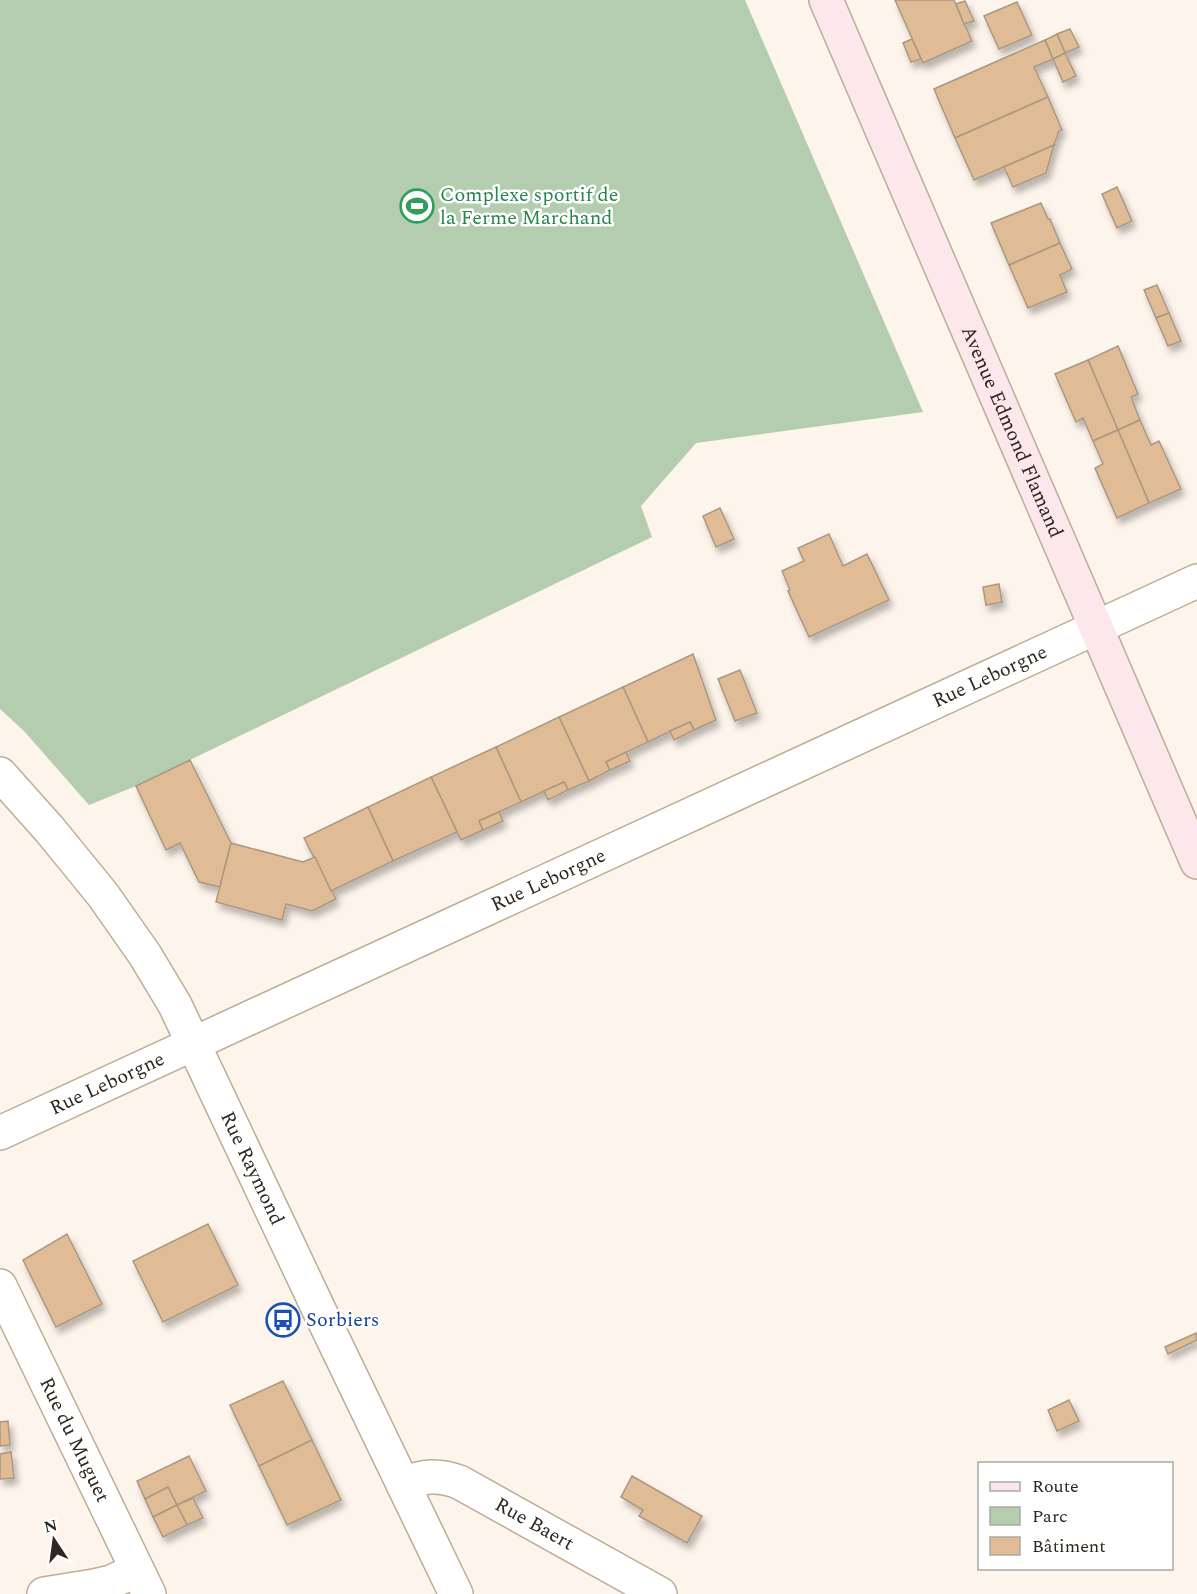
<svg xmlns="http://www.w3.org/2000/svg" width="1197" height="1594" font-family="Spectral,serif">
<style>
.green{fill:#b3cdae}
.building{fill:#dfbc95;stroke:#ab9781;stroke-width:1.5;filter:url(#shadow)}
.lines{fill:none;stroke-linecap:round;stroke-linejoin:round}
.street-casing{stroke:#c0ab95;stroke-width:36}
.secondary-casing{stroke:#c0ab95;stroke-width:36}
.street{stroke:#fff;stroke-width:33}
.secondary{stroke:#fce8ec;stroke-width:33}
.labels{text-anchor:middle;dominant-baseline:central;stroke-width:5;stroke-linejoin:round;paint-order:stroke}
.leisure-label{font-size:20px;fill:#27864d;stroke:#fff;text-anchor:start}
.street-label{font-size:20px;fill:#2f271f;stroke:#fff}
.transit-label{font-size:20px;fill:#164399;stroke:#fff;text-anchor:start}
</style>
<defs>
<filter id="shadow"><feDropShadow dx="3.5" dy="6" stdDeviation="3" flood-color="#0004"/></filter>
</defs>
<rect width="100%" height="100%" fill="#fdf4eb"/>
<polygon class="green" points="0,0 745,0 923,412 696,443 641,506 652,537 136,786 89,805 24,731 0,709"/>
<g class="building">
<polygon points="895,0 954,0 972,41 923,63"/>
<polygon points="965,1 974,21 964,24 956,4"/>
<polygon points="1017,2 1032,35 999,49 984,16"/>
<polygon points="1070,29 1079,47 1065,53 1057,34"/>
<polygon points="1057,34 1065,53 1053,59 1045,40"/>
<polygon points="912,39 921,59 911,62 903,43"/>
<polygon points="1045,40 1053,59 1034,67 1048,97 955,138 934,89"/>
<polygon points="1065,53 1076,76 1063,82 1053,59"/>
<polygon points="1048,97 1062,130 1059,131 1054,145 974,180 955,138"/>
<polygon points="1054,145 1046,173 1013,187 1004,167"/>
<polygon points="1117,187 1132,221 1117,228 1102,194"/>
<polygon points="1041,203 1048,219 1050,219 1060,243 1009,265 991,223"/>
<polygon points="1060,243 1072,269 1060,275 1067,292 1028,308 1009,265"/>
<polygon points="1157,285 1169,313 1156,318 1144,290"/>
<polygon points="1169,313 1181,341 1168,346 1156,318"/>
<polygon points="1118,346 1138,394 1131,397 1140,420 1118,430 1088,360"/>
<polygon points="1088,360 1118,430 1093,441 1083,418 1076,422 1055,374"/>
<polygon points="1140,420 1151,445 1159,441 1181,489 1149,503 1118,430"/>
<polygon points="1118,430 1149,503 1117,518 1095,468 1103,464 1093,441"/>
<polygon points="720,508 734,539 716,547 703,516"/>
<polygon points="829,534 843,566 867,554 889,600 809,637 788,591 790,590 782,571 804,561 798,548"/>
<polygon points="999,584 1002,602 986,605 983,587"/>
<polygon points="693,654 716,720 694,730 690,722 648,742 623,687"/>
<polygon points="740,670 757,713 735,721 718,679"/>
<polygon points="623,687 648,742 606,762 610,770 589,781 559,717"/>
<polygon points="559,717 589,781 568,790 564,782 521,802 496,747"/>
<polygon points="690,722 694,730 674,740 670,731"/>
<polygon points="496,747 521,802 479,821 483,830 461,840 431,777"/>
<polygon points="626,752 630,761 610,770 606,762"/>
<polygon points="190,760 231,843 220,887 199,882 180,843 166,850 136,786"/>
<polygon points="431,777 457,832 393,861 368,807"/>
<polygon points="564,782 568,790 548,800 544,791"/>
<polygon points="368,807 393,861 331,891 304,838"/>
<polygon points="499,812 503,821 483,830 479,821"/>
<polygon points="231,843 303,862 315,857 331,891 332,891 336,899 312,911 286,904 282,920 216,902"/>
<polygon points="208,1224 238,1285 163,1322 133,1261"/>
<polygon points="67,1234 102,1304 56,1327 23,1260"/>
<polygon points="1196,1333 1197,1340 1168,1354 1165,1347"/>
<polygon points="283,1381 312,1440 259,1466 230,1405"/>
<polygon points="1069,1400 1079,1421 1057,1431 1048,1410"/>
<polygon points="8,1421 10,1445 0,1446 0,1422"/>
<polygon points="312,1440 341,1500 287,1525 259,1466"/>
<polygon points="11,1452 14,1478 0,1479 0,1454"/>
<polygon points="189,1456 206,1491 177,1505 168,1487 145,1499 137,1481"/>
<polygon points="632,1476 702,1516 687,1543 639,1516 643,1510 621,1497"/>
<polygon points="168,1487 177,1505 153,1517 145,1499"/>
<polygon points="193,1498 203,1518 187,1525 177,1505"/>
<polygon points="177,1505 187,1525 163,1537 153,1517"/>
</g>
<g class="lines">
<g class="street-casing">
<g id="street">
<path id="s1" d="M 0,774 L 50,830 L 103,895 L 145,955 L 175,1005 L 320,1312 L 456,1594"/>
<path id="s2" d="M 0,1133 L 1197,581"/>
<path id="s3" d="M 0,1286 L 149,1594"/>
<path id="s4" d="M 403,1484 C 423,1476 438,1474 459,1482 L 660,1594"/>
<polyline points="44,1594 94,1586 111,1582 137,1570"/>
</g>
</g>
<g class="secondary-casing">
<g id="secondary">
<path id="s5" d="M 826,0 L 1197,862"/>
</g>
</g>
<use href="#street" class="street"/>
<use href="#secondary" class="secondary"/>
</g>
<defs>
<g id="stadium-ring" transform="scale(1.725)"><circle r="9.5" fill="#fff" stroke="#2e9e5b" stroke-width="1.5"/><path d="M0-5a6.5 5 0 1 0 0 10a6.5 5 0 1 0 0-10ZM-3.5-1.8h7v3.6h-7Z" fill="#2e9e5b"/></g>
<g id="bus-ring" transform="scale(1.725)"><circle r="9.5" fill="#fff" stroke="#1a4fb4" stroke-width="1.5"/><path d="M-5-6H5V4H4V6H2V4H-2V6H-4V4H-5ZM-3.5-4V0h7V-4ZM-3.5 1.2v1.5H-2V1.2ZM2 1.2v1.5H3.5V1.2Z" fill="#1a4fb4"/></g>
</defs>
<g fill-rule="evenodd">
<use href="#stadium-ring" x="417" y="206"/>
<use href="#bus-ring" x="283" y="1320"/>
</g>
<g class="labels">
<g class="leisure-label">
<text x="440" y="195">Complexe sportif de<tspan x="440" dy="23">la Ferme Marchand</tspan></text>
</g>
<g class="street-label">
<text stroke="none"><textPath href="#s5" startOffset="470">Avenue Edmond Flamand</textPath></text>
<text stroke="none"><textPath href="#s2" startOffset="1090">Rue Leborgne</textPath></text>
<text stroke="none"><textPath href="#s2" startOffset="604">Rue Leborgne</textPath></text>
<text stroke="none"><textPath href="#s2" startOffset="118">Rue Leborgne</textPath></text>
<text stroke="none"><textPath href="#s1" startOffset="471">Rue Raymond</textPath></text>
<text stroke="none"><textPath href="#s3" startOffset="171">Rue du Muguet</textPath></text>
<text stroke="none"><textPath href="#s4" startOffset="144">Rue Baert</textPath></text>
</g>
<g class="transit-label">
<text x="306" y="1320">Sorbiers</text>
</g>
</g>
<rect x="978" y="1462" width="195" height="108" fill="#ffffff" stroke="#aca9a5" stroke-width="1.5"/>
<rect x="990" y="1482" width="30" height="9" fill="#fce8ec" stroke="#aca9a5" stroke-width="1.5"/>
<text x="1032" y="1492" font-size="18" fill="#2f271f">Route</text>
<rect x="990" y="1507" width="30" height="18" fill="#b3cdae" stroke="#aca9a5" stroke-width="1.5"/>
<text x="1032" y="1522" font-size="18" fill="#2f271f">Parc</text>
<rect x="990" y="1537" width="30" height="18" fill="#dfbc95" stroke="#aca9a5" stroke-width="1.5"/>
<text x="1032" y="1552" font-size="18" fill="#2f271f">Bâtiment</text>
<g transform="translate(54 1540) rotate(347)" stroke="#ffffff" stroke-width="4.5" paint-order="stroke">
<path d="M0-4.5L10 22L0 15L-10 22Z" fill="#2f271f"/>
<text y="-9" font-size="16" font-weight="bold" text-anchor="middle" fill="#2f271f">N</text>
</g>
</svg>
